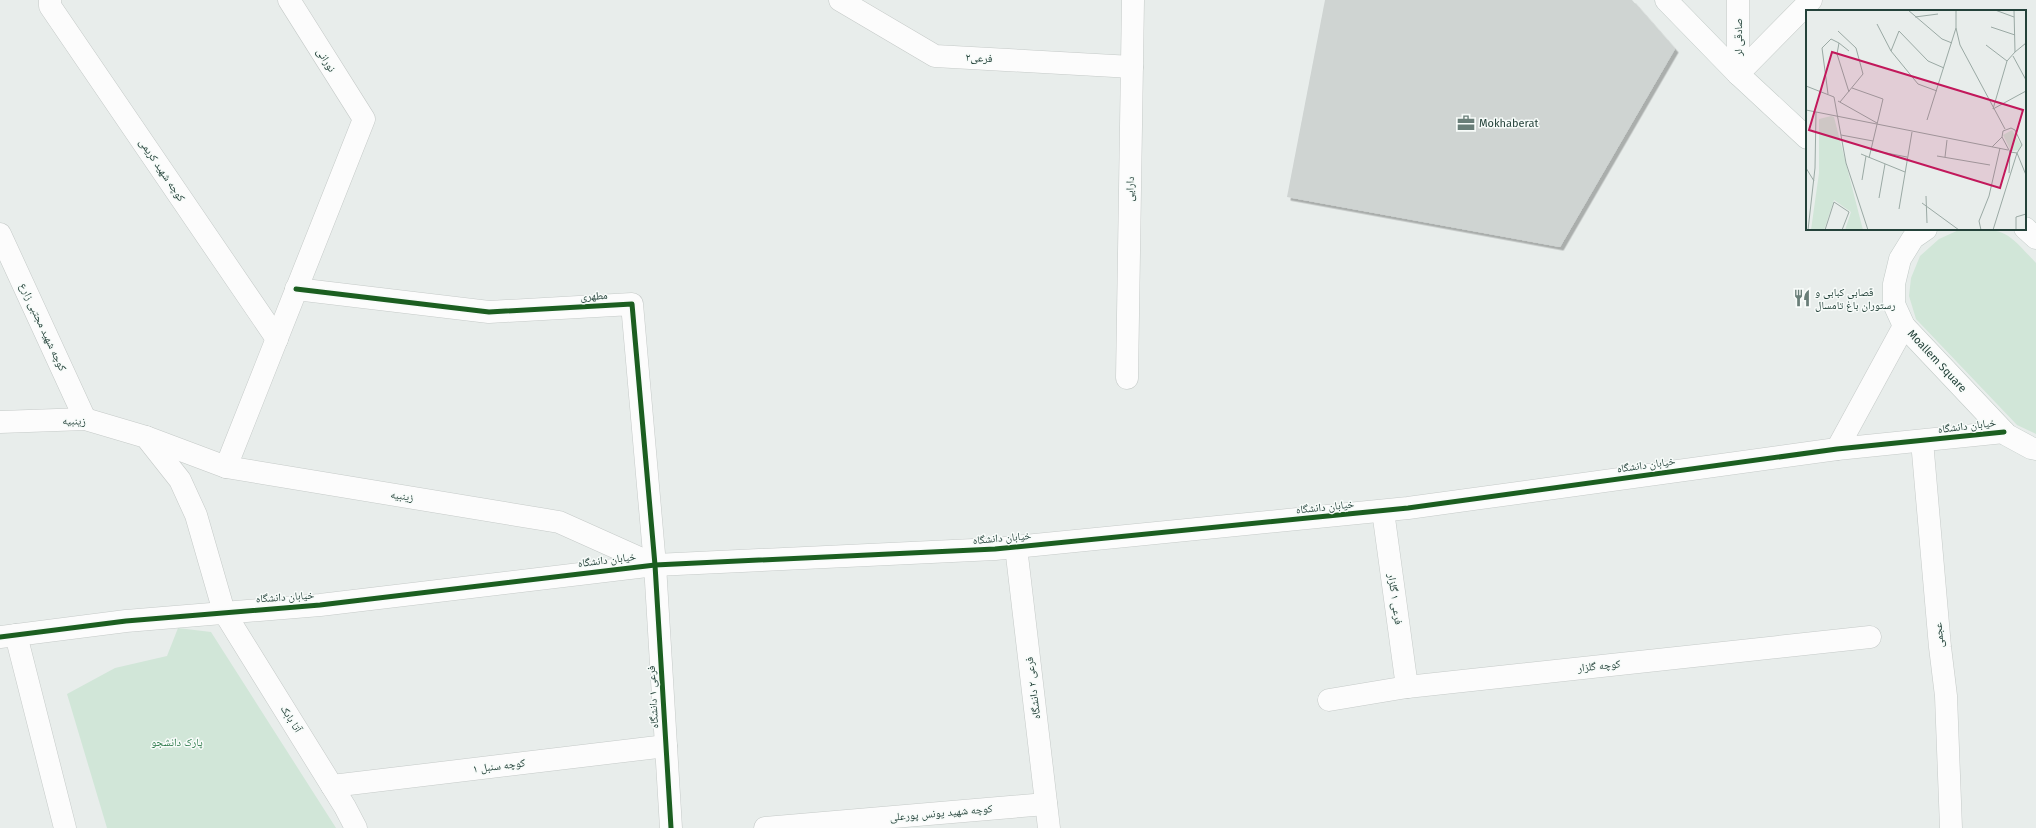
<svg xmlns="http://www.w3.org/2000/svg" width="2036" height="828" font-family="'Fira Sans','Noto Naskh Arabic',sans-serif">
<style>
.green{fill:#d1e6d8}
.building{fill:#cfd4d2;filter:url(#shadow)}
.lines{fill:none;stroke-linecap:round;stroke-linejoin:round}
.minor-casing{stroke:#c5cac8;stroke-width:23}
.tertiary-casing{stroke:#c5cac8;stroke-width:23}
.secondary-casing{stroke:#c3cbc8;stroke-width:23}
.minor{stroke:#fcfcfc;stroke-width:22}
.tertiary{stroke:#fcfcfc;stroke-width:22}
.secondary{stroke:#fcfcfc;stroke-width:22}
.cycleway-casing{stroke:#f7fbf9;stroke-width:8}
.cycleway{stroke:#1b5e20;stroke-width:5}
.labels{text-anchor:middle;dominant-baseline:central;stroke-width:3;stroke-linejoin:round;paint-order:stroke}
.street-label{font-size:11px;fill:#24423a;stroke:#f7fbf9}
.poi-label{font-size:11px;fill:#24423a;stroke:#f7fbf9;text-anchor:start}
.park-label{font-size:11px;fill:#2d7a4b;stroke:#f7fbf9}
.inset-road{fill:none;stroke:#9aa9a4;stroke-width:1}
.view{fill:#c2185b;fill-opacity:0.15;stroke:#c2185b;stroke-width:2}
.inset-edge{fill:none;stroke:#24423a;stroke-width:2}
</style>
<defs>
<filter id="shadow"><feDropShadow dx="3.5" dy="3.5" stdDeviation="0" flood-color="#0004"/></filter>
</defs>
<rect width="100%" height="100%" fill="#e8edeb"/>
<g class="green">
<path d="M 1961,229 C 2007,229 2005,230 2036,263 L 2036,434 L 2017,425 L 1916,319 L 1909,296 L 1911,278 L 1920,256 L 1939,239 Z"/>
<polygon points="178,628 211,632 336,828 107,828 67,694 115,668 167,656"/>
</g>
<polygon class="building" points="1325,0 1632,0 1675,49 1560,247 1287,197"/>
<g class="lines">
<g class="minor-casing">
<g id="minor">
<polyline points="50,0 50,6 277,339"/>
<polyline points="840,0 935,56 1132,67"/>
<polyline points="1738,0 1738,74"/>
<polyline points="1738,74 1811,0"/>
<polyline points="0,234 85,419"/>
<polyline points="296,289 489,312 632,304 655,565 671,828"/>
<polyline points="1127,378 1133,0"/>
<polyline points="0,422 85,419 146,437 180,480 196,515 224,612 345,807 356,828"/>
<polyline points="146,437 226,467 559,522 655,565"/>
<polyline points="1922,441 1940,647 1946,696 1951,828"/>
<polyline points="226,467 364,119 289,0"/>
<polyline points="1383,511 1407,687"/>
<polyline points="1016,547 1049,828"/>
<polyline points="16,635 65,828"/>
<polyline points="1329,700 1407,687 1870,637"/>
<polyline points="332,786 666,746"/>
<polyline points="765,828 1046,804"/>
</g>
</g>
<g class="tertiary-casing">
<g id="tertiary">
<polyline points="1837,449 1904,326"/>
<polyline points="0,637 126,621 320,605 655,565 995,549 1408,508 1837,449 2004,432"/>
</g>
</g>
<g class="secondary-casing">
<g id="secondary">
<polyline points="1666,0 1738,74 1807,138"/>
<polyline points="2025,228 2036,238"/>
<polyline points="1926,229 1913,238 1900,259 1894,284 1894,304 1904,326 2007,435 2031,448 2036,449"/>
</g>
</g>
<use href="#minor" class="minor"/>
<use href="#tertiary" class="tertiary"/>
<use href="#secondary" class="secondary"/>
<g class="cycleway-casing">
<g id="cycleway">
<polyline points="296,289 489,312 632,304 655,565 671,828"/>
<polyline points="0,637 126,621 320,605 655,565 995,549 1408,508 1837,449 2004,432"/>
</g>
</g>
<use href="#cycleway" class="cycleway"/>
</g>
<defs>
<g id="office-bare" transform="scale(1.38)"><path d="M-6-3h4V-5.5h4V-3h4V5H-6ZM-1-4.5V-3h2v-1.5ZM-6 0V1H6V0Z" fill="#697e78" stroke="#f7fbf9" stroke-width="2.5" paint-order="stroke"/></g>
<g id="restaurant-bare" transform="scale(1.38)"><path d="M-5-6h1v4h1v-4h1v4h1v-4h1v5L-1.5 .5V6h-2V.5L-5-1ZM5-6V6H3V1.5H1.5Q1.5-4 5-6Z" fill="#697e78" stroke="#f7fbf9" stroke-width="2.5" paint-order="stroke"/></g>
</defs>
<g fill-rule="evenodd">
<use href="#office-bare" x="1466" y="123"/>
<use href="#restaurant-bare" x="1802" y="298"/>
</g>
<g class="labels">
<g class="street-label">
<text transform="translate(1738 37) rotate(-90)">صادقی لر</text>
<text transform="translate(979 58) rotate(3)">فرعی۲</text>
<text transform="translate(326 60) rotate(58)">نورانی</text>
<text transform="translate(162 170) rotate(56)">کوچه شهید کریمی</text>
<text transform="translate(1130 189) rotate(-89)">دارایی</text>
<text transform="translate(594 296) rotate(-3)">مطهری</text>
<text transform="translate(43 327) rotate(65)">کوچه شهید مجتبی زارع</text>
<text transform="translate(1937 361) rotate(47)">Moallem Square</text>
<text transform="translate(74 421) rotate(1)">زینبیه</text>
<text transform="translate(1967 426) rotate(-7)">خیابان دانشگاه</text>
<text transform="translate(1646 465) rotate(-8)">خیابان دانشگاه</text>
<text transform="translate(402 496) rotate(9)">زینبیه</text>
<text transform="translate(1325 507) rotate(-6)">خیابان دانشگاه</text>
<text transform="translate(1002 538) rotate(-5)">خیابان دانشگاه</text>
<text transform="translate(607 560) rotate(-7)">خیابان دانشگاه</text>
<text transform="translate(285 597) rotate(-4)">خیابان دانشگاه</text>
<text transform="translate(1395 599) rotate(82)">فرعی ۱ گلزار</text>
<text transform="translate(1939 635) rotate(-95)">عجمی</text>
<text transform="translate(1599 666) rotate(-6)">کوچه گلزار</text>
<text transform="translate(1033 688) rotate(-97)">فرعی ۲ دانشگاه</text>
<text transform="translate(653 697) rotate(-93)">فرعی ۱ دانشگاه</text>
<text transform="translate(291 719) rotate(58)">آتا بابک</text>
<text transform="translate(499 766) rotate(-7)">کوچه سنبل ۱</text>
<text transform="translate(941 813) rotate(-5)">کوچه شهید یونس پورعلی</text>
</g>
<g class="poi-label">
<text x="1479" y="123">Mokhaberat</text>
<text x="1815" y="292">قصابی کبابی و<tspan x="1815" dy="13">رستوران باغ تامسال</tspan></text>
</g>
<g class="park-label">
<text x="177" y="742">پارک دانشجو</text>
</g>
</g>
<g transform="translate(1806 10)">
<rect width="220" height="220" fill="#e8edeb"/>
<path d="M 25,106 L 28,107 L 57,220 L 39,220 L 45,202 L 28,190 L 18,220 L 5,220 L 13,163 L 13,109 ZM 206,120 L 215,135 L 213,140 L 205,141 L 197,125 Z" fill="#d1e6d8"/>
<path class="inset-road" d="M 102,0 L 136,29 L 146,33M 150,0 L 150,18 L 154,35 L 199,119M 189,0 L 208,7M 109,7 L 132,4M 71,14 L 85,41 L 93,21 L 122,51 L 138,58M 185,17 L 209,25M 32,21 L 50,38 L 57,64 L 34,92M 180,35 L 201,51M 85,41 L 112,74 L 131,81M 209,42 L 220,33M 207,46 L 220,70M 0,76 L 28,87 L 40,153 L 62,220M 46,78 L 77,89 L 63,148M 43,82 L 31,44 L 33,33 L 43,41M 22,84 L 16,38 L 25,29 L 33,33M 32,91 L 71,113M 187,99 L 201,51 L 209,42 L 208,0M 187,99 L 220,81M 0,100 L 202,140M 121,110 L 150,18M 205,118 L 209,120 L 216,135 L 211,143 L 204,142 L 196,127 L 197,121 ZM 35,125 L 67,131M 186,137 L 196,127M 65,140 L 101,147M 211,143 L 220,165M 55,144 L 99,162M 131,146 L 184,155M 139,147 L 141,130M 0,158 L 8,171M 203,163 L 204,142M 56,170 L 60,146M 120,186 L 121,213M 73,188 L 79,154M 116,193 L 153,220M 93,199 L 106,122M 2,220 L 9,158 L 10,102M 19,220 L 28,192 L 43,202 L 36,220M 175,220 L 173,211 L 183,186 L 194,138M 187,220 L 211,143M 210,220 L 210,207 L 220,204"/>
<path class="view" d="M 26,42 L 217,100 L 194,178 L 3,120 Z"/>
<rect width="220" height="220" class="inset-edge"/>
</g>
</svg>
